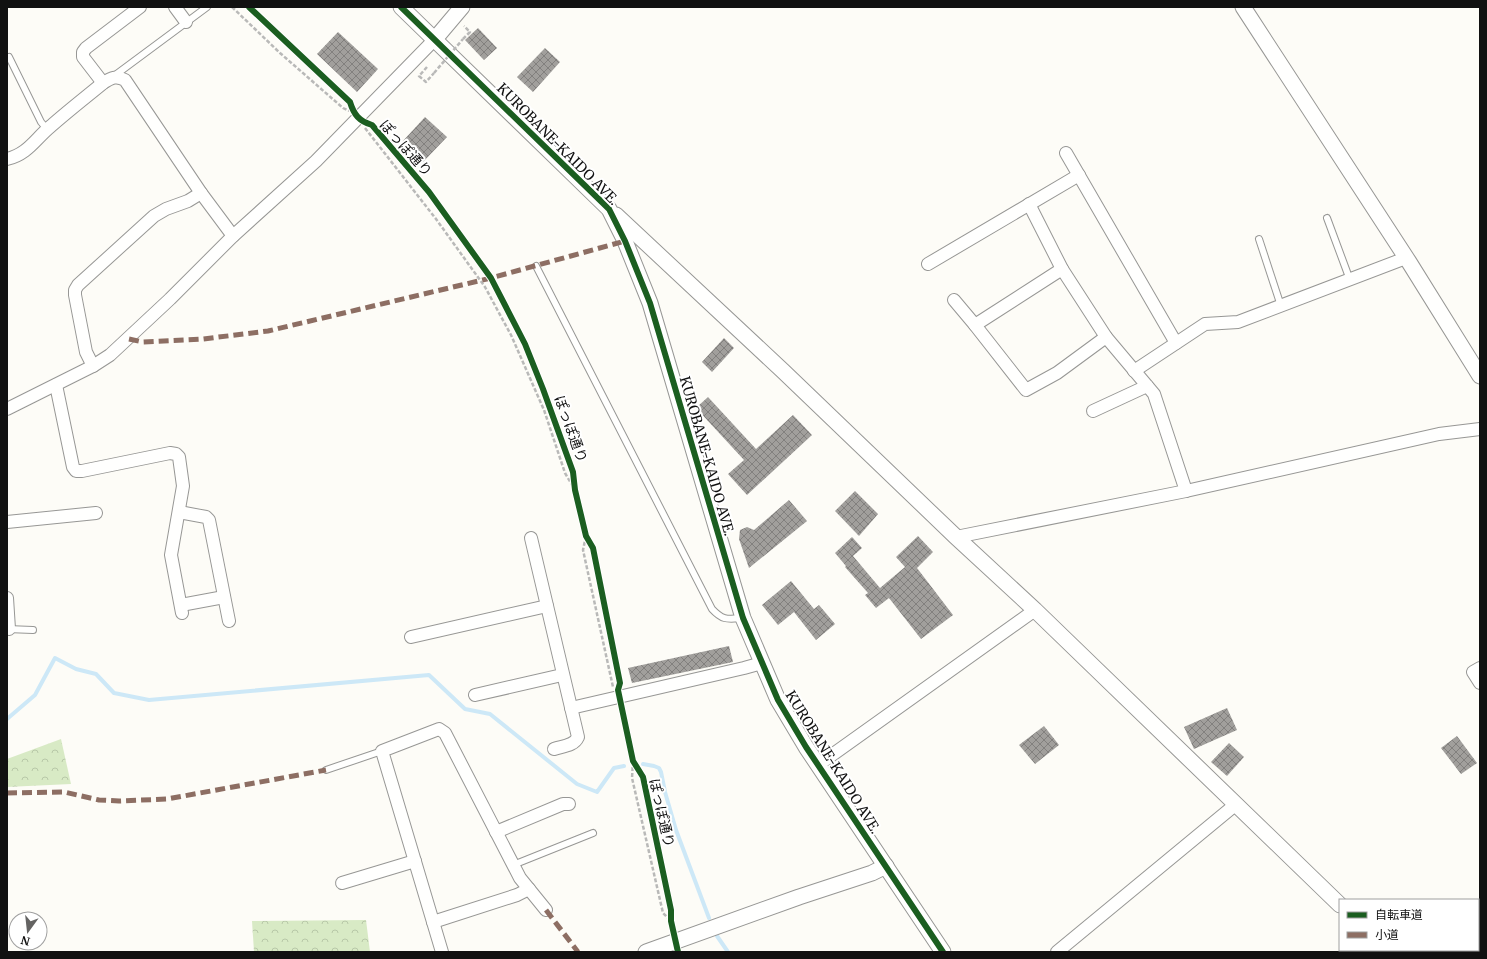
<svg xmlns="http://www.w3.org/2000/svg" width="1487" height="959" font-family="Merriweather,'Noto Sans JP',serif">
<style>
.forest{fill:url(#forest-crowns)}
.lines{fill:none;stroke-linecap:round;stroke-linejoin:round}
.stream{stroke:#cde8f7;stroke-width:4}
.building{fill:url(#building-cross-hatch)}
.service-casing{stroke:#979795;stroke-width:8}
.minor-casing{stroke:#979795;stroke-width:14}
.tertiary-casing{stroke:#979795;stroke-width:17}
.path{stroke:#b9b9b8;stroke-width:2.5;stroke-dasharray:4 2;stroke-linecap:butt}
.service{stroke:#fffffe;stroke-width:6}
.minor{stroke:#fffffe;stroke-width:12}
.tertiary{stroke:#fffffe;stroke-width:15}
.path-bridge{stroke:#b9b9b8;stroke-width:2.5;stroke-dasharray:4 2;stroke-linecap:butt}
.quiet{stroke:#8d6e63;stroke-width:5;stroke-dasharray:10 5;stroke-linecap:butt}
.cycleway-casing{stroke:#fff;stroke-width:8}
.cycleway{stroke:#1b5e20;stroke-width:6}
.labels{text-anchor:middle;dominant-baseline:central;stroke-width:4;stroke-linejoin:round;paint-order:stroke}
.street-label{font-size:14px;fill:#111;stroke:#fff}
</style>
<defs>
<pattern id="forest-crowns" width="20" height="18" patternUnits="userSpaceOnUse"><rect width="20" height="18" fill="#d8eac5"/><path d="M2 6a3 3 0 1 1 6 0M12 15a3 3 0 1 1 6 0" fill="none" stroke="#b8c8a8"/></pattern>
<pattern id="building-cross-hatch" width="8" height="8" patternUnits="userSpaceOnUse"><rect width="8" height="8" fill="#a19f9c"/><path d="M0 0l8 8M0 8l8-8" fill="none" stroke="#82807e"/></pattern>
</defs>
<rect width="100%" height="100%" fill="#fdfcf7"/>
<g class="forest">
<polygon points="61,739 71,784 7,787 7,759"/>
<polygon points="366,920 370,952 254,952 252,921"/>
</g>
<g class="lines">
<g class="stream">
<polyline points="7,719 35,695 55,658 76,669 96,674 114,693 149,700 429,675 465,709 490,714 577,784 597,792 614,768 624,766"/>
<polyline points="643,764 654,766 659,768 661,772 665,792 676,830 709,918"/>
<polyline points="717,936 728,952"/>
</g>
</g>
<g class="building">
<polygon points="478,28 497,48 484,60 465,40"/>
<polygon points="338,32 378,69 357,92 317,54"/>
<polygon points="545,48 560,62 533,92 517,77"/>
<polygon points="425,117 447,137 423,162 402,142"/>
<polygon points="724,338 734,348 712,372 702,362"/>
<polygon points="708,397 756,449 793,415 812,435 747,495 728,474 744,460 696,408"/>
<polygon points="855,491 878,514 859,536 835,511"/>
<polygon points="789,500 807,521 749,568 739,539 740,530 747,527 754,530"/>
<polygon points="918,536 933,552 917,568 953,615 921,639 889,598 876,608 865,595 868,593 845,567 846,566 835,553 852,537 862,548 853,556 880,588 905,567 896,557"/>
<polygon points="791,581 814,609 819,605 835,624 816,640 794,612 778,625 762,605"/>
<polygon points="729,646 733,662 632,683 628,668"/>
<polygon points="1227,708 1237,730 1194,749 1184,727"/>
<polygon points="1044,726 1059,745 1035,764 1019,745"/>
<polygon points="1457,736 1477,763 1461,774 1441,748"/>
<polygon points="1229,743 1244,757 1227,776 1211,762"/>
</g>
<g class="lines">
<g class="service-casing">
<g id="service">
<polyline points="9,57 41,122 47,129"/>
<polyline points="114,76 207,7"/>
<polyline points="1327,218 1350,280"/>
<polyline points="1259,239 1281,306"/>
<path d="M 536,266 L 712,609 C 723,621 728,619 743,618"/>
<polyline points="7,629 33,630"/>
<polyline points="326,770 382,751"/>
<polyline points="513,865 593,833"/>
</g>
</g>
<g class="minor-casing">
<g id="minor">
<polyline points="175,7 186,22"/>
<polyline points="103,83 83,57 83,52 86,48 140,7"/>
<polyline points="1066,153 1176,343"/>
<path d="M 7,159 C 28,154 35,139 51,126 C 68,111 86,97 103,83 C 111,78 116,75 125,80 L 201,193 L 233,236"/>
<polyline points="1029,204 1062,269"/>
<polyline points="928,264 1079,175"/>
<polyline points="954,300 975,325 1026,390 1057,373 1106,337"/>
<polyline points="975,325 1062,269 1106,337 1154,394 1186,491"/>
<polyline points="93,366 86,352 75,295 75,290 78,285 154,216 166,209 188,201 201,193"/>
<polyline points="1134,371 1205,324 1238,322 1406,258"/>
<polyline points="56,385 73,467 76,471 82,471 170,453 176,454 179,457 183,486 171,555 182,613"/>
<polyline points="7,409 93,366 110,355 170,299 233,236 316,161 435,39"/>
<polyline points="1093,411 1147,386"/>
<polyline points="179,512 206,517 209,520 229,621"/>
<polyline points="7,522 96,513"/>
<polyline points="956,537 1186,491 1439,434 1480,429"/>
<path d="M 531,538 L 578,737 C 574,746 563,746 554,749"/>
<polyline points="7,598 9,629"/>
<polyline points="181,605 224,597"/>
<polyline points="411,637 547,606"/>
<polyline points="1480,668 1473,672 1480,683"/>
<polyline points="475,695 562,675"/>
<polyline points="571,708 744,668 762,663"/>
<polyline points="818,765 1035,610"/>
<polyline points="496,832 563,804 569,804"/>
<polyline points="342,883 415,861"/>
<polyline points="433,922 517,895 529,889"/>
<polyline points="442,952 382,751 439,729 445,733 520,878 546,910"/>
<polyline points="1057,952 1235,805"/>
</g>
</g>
<g class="tertiary-casing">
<g id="tertiary">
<polyline points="401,7 609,209 625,241 650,303 743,618 778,700 806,747 943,952"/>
<polyline points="1243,7 1409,262 1480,376"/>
<polyline points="435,39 462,7"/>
<polyline points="616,215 783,371 956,537 1035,610 1340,905"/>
<polyline points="1387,950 1389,952"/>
<polyline points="646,952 799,897 872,873 886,866"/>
</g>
</g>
<g class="path">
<polyline points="232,7 280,53 343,108 349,111"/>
<polyline points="463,39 470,32 464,26"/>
<polyline points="427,67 419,76 426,82 434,73"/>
<polyline points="365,128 436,219 485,287 511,335 544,410 565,473 575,490"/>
<polyline points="586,536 583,550 613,687"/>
<polyline points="633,761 632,778 663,913 671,921"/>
</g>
<use href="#service" class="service"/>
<use href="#minor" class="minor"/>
<use href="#tertiary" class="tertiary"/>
<polyline class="path-bridge" points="434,73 463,39"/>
<g class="quiet">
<polyline points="129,339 143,342 203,339 268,331 491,278 625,241"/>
<polyline points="7,793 64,792 99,800 119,801 167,799 326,770"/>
<polyline points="546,910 578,952"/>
</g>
<g class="cycleway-casing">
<g id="cycleway">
<path d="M 249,7 L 350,102 C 354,115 359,121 372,125 L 429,192 L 491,278 L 525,344 L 543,389 L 573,472 L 575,490 L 586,536 L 593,548 L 620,683 L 618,690 L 633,761 L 643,777 L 671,910 L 671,921 L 678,952"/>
<polyline points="401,7 609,209 625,241 650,303 743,618 778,700 806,747 943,952"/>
</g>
</g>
<use href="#cycleway" class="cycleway"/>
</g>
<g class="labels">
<g class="street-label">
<text transform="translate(558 144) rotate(45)">KUROBANE-KAIDO AVE.</text>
<text transform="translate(406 148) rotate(48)">ぽっぽ通り</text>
<text transform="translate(571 429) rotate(70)">ぽっぽ通り</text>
<text transform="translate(707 456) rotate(74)">KUROBANE-KAIDO AVE.</text>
<text transform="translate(833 762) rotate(58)">KUROBANE-KAIDO AVE.</text>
<text transform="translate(662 813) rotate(77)">ぽっぽ通り</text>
</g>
</g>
<rect width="1487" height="959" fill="none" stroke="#111111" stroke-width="16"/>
<rect x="1339" y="899" width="140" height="52" fill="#ffffff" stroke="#a0a0a0"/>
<rect x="1347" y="912" width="20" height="6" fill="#1b5e20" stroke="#a0a0a0"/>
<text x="1375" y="919" font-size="12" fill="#111111">自転車道</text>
<rect x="1347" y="932" width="20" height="6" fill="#8d6e63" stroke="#a0a0a0"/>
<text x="1375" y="939" font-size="12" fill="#111111">小道</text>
<g transform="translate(28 931) rotate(195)"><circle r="19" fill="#ffffff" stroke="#a0a0a0"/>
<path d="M0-3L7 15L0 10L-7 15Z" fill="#646362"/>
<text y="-6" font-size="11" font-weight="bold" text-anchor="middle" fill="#111111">N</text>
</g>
</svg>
